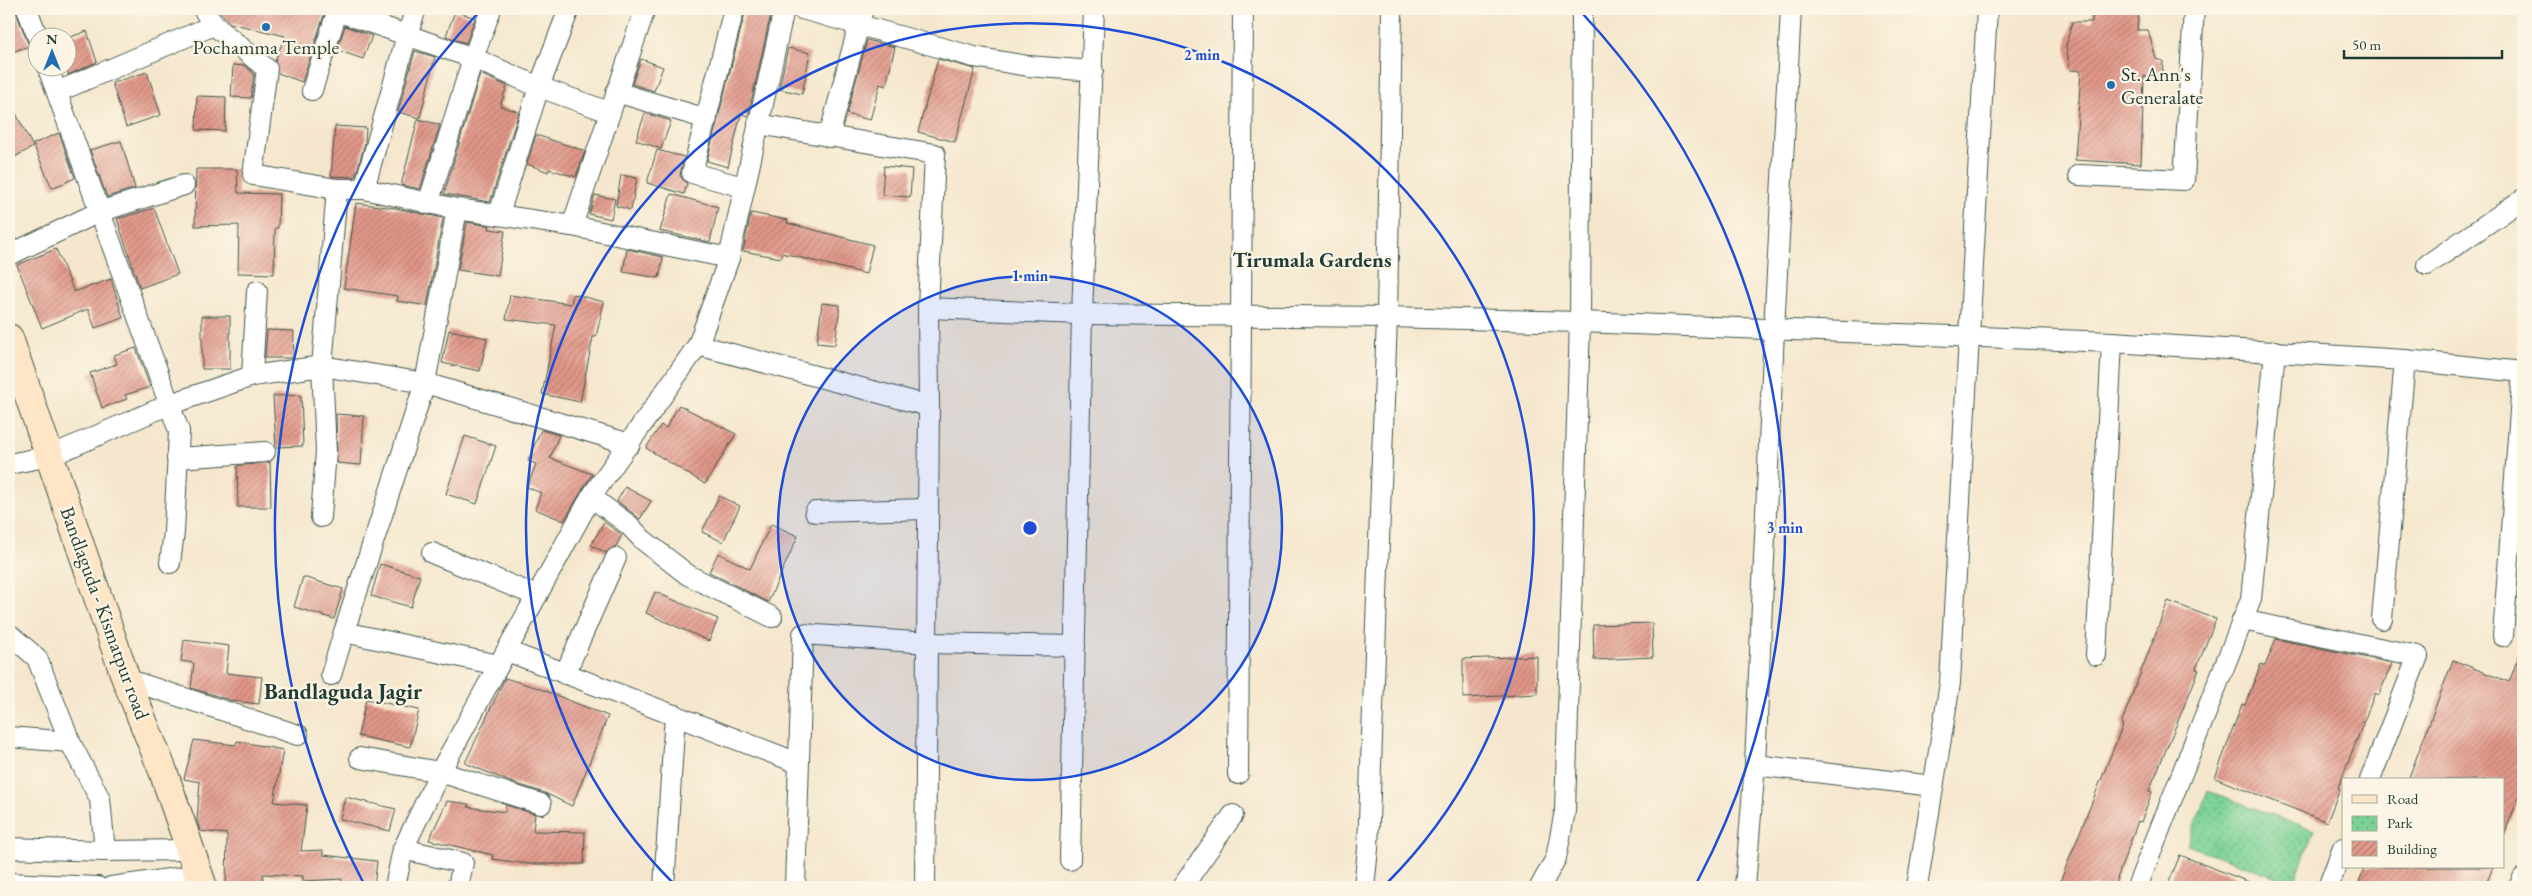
<svg xmlns="http://www.w3.org/2000/svg" width="2532" height="896" font-family="'EB Garamond',serif">
<style>
.park{fill:url(#park-dots);stroke:#4d8865}
.building{fill:url(#building-hatch)}
.lines{fill:none;stroke-linecap:round;stroke-linejoin:round}
.street-casing{stroke:#3f564b;stroke-width:22}
.secondary-casing{stroke:#3f564b;stroke-width:30}
.street{stroke:#fff;stroke-width:20}
.secondary{stroke:#fde5c5;stroke-width:28}
.ring{fill:none;stroke:#1d4ed8;stroke-width:2.5}
.poi-dot{fill:#1f6fb2;stroke:#fcf5e5;stroke-width:2}
.labels{text-anchor:middle;dominant-baseline:central;stroke-width:4.5;stroke-linejoin:round;paint-order:stroke}
.poi-label{font-size:20px;fill:#1f3d34;stroke:#fcf5e5}
.street-label{font-size:20px;fill:#1f3d34;stroke:#fcf5e5}
.neighbourhood-label{font-size:21px;font-weight:bold;fill:#1f3d34;stroke:#fcf5e5}
.quarter-label{font-size:22px;font-weight:bold;fill:#1f3d34;stroke:#fcf5e5}
.centre{fill:#1d4ed8;stroke:#fcf5e5;stroke-width:2.5}
.ring-label{font-size:15px;text-anchor:middle;font-weight:bold;fill:#1d4ed8;stroke:#fcf5e5;stroke-width:4.5;stroke-linejoin:round;paint-order:stroke}
</style>
<defs>
<pattern id="park-dots" width="8" height="8" patternUnits="userSpaceOnUse" patternTransform="scale(1.25)"><rect width="8" height="8" fill="#7bd296"/><path d="M2 2h.1M6 6h.1" fill="none" stroke="#64ac7b" stroke-width="1.8" stroke-linecap="round"/></pattern>
<pattern id="building-hatch" width="6" height="6" patternUnits="userSpaceOnUse" patternTransform="scale(1.25)"><rect width="6" height="6" fill="#e19789"/><path d="M-1 1l2-2M0 6l6-6M5 7l2-2" fill="none" stroke="#b67c71"/></pattern>
</defs>
<rect width="100%" height="100%" fill="#fcf5e5"/>
<filter id="ink" filterUnits="userSpaceOnUse"><feTurbulence type="fractalNoise" baseFrequency=".02" numOctaves="2"/><feDisplacementMap in="SourceGraphic" scale="10" xChannelSelector="R" yChannelSelector="G"/><feConvolveMatrix kernelMatrix="1 2 1 2 8 2 1 2 1" color-interpolation-filters="sRGB"/></filter>
<filter id="wash" filterUnits="userSpaceOnUse"><feTurbulence type="fractalNoise" baseFrequency=".0096" numOctaves="4" result="noise"/><feDisplacementMap in="SourceGraphic" scale="20" xChannelSelector="R" yChannelSelector="G"/><feGaussianBlur stdDeviation="1.12" result="paint"/><feColorMatrix in="noise" values="0 0 0 0 0 0 0 0 0 0 0 0 0 0 0 0 0 1.4 0 .05"/><feComposite in="paint" operator="in"/></filter>
<g filter="url(#wash)">
<rect width="100%" height="100%" fill="#f5e7cd"/>
<polygon class="park" points="2208,791 2314,830 2294,883 2187,845"/>
<g id="blocks">
<g class="building">
<polygon points="9,9 15,9 29,46 9,53"/>
<polygon points="217,9 326,9 302,82 278,73 275,61 285,36 230,23"/>
<polygon points="746,9 772,9 748,116 741,114 728,167 707,161"/>
<polygon points="2093,9 2139,9 2137,30 2148,30 2156,59 2163,61 2162,78 2144,76 2141,164 2075,160 2081,71 2070,70 2066,46 2072,22 2092,22"/>
<polygon points="455,11 475,18 466,43 446,36"/>
<polygon points="345,26 372,36 363,59 337,50"/>
<polygon points="87,31 97,62 68,75 68,38"/>
<polygon points="867,40 895,47 886,86 880,84 870,120 847,114"/>
<polygon points="788,48 810,53 802,94 779,89"/>
<polygon points="415,51 435,57 420,118 398,112"/>
<polygon points="641,59 663,67 654,91 632,84"/>
<polygon points="938,59 975,69 955,142 918,132"/>
<polygon points="233,65 245,66 254,74 251,98 231,97"/>
<polygon points="147,72 161,115 126,127 112,83"/>
<polygon points="480,74 507,86 500,106 519,112 490,202 444,194"/>
<polygon points="197,96 226,97 225,131 196,130"/>
<polygon points="9,100 33,147 9,160"/>
<polygon points="645,113 671,121 661,149 636,140"/>
<polygon points="418,119 440,125 420,189 401,185"/>
<polygon points="335,126 366,128 365,143 355,177 331,176"/>
<polygon points="59,133 75,178 52,188 33,144"/>
<polygon points="536,135 585,151 576,177 549,169 548,172 527,164"/>
<polygon points="121,141 135,188 107,197 90,150"/>
<polygon points="657,150 684,157 680,176 687,184 684,194 647,183"/>
<polygon points="884,166 912,169 910,197 882,195"/>
<polygon points="196,169 237,169 238,193 279,194 278,228 275,228 274,274 238,273 239,225 195,226"/>
<polygon points="621,175 637,178 631,210 616,206"/>
<polygon points="671,194 718,207 710,242 660,231"/>
<polygon points="595,195 615,199 611,219 589,214"/>
<polygon points="356,203 395,208 443,218 427,306 397,301 398,296 344,288"/>
<polygon points="154,208 178,274 140,288 117,219"/>
<polygon points="751,213 788,220 787,223 873,245 866,274 782,253 781,258 743,251"/>
<polygon points="467,222 490,226 489,229 505,231 498,276 458,270"/>
<polygon points="56,249 74,292 111,279 123,318 95,328 88,309 42,328 17,265"/>
<polygon points="627,249 663,257 659,278 623,272"/>
<polygon points="573,294 604,302 596,337 593,337 580,402 542,394 556,325 506,319 510,295 571,304"/>
<polygon points="822,303 840,305 835,345 817,343"/>
<rect x="202" y="316" width="28" height="53"/>
<polygon points="267,330 294,331 293,358 265,358"/>
<polygon points="449,330 487,338 480,371 442,363"/>
<polygon points="136,348 150,387 125,395 127,399 102,408 90,373 117,364 114,355"/>
<polygon points="301,395 303,446 276,447 273,396"/>
<polygon points="679,405 736,434 705,484 646,448 661,425 666,428"/>
<polygon points="336,414 364,416 361,465 337,463"/>
<polygon points="541,430 559,435 550,458 592,474 564,521 535,509 541,493 527,487 536,464 528,461"/>
<polygon points="465,436 496,446 477,504 446,494"/>
<polygon points="270,462 271,507 238,507 237,466"/>
<polygon points="625,487 651,501 640,519 617,501"/>
<polygon points="719,496 740,506 723,542 702,532"/>
<polygon points="604,522 622,535 616,546 606,553 591,545"/>
<polygon points="771,524 798,536 768,602 709,572 718,553 750,569"/>
<polygon points="380,564 420,576 411,607 371,596"/>
<polygon points="303,577 343,589 334,619 294,607"/>
<polygon points="655,592 718,619 709,641 646,613"/>
<polygon points="2168,601 2216,619 2196,669 2199,670 2149,791 2152,792 2141,822 2138,821 2114,887 2058,887 2123,725 2121,724"/>
<polygon points="1652,623 1653,657 1594,660 1593,625"/>
<polygon points="2276,639 2392,663 2379,695 2375,693 2338,788 2340,789 2327,822 2215,778 2242,704 2245,705 2261,664 2265,666"/>
<polygon points="184,640 229,646 226,673 262,677 259,704 233,701 191,688 194,663 181,661"/>
<polygon points="2522,648 2523,786 2504,835 2503,780 2408,780 2453,660 2509,682"/>
<polygon points="1537,656 1537,694 1463,698 1463,659"/>
<polygon points="505,678 538,688 608,716 572,806 545,793 508,781 465,763"/>
<polygon points="366,699 419,710 410,747 358,736"/>
<polygon points="194,740 236,745 237,741 283,750 274,802 307,805 301,851 323,850 323,855 377,861 374,887 341,887 342,879 303,881 303,876 263,874 263,887 226,887 227,834 200,831 197,820 200,782 184,779"/>
<polygon points="345,797 396,809 390,831 340,819"/>
<polygon points="447,801 469,804 468,807 505,812 506,805 535,814 533,831 585,832 584,864 529,864 492,859 493,855 429,840"/>
<polygon points="2180,855 2259,886 2259,887 2167,887"/>
<polygon points="2365,867 2493,867 2485,887 2357,887"/>
</g>
</g>
</g>
<g filter="url(#ink)">
<use href="#blocks" fill-opacity="0" stroke="#3f564b" stroke-width="1"/>
<g class="lines">
<g class="street-casing">
<g id="street">
<polyline points="27,9 38,38"/>
<polyline points="203,9 214,25 267,69 253,175 337,189 364,189 457,209 572,226 729,258"/>
<polyline points="734,9 692,173 743,187"/>
<polyline points="802,9 974,57 1028,66 1093,71"/>
<polyline points="337,11 473,58 539,87 609,112"/>
<polyline points="48,68 179,431 174,532 170,563"/>
<polyline points="312,90 338,9"/>
<polyline points="57,92 214,25"/>
<polyline points="616,92 707,119"/>
<polyline points="758,124 935,154 928,308 929,406 925,887"/>
<polyline points="829,137 863,9"/>
<polyline points="2079,175 2184,180 2194,9"/>
<polyline points="364,189 407,35 416,9"/>
<polyline points="428,204 473,58 491,9"/>
<polyline points="499,214 539,87 569,9"/>
<polyline points="572,226 645,9"/>
<polyline points="9,255 99,212 184,185"/>
<polyline points="2427,265 2523,199"/>
<polyline points="928,308 1082,314 1387,317 1580,322 2112,342 2405,360 2523,372"/>
<polyline points="698,345 929,406"/>
<polyline points="252,376 257,291"/>
<polyline points="177,458 265,452"/>
<polyline points="9,464 50,456 168,405 252,376 322,366 425,383 630,444"/>
<polyline points="591,497 629,525 643,540 688,575 772,617"/>
<polyline points="815,512 927,509"/>
<polyline points="321,517 326,451 322,366 337,189"/>
<polyline points="432,553 537,596"/>
<polyline points="2382,619 2405,360"/>
<polyline points="2242,620 2418,656 2370,780"/>
<polyline points="344,632 425,383 457,209"/>
<polyline points="9,634 37,658 70,742 100,799 105,851"/>
<polyline points="2503,636 2523,371"/>
<polyline points="507,651 798,763"/>
<polyline points="2096,655 2112,342"/>
<polyline points="565,674 616,558"/>
<polyline points="331,675 344,632 498,665"/>
<polyline points="126,679 298,735"/>
<polyline points="9,737 70,742"/>
<polyline points="360,758 440,772 541,804"/>
<polyline points="1755,765 1933,786"/>
<polyline points="1238,774 1243,9"/>
<polyline points="9,848 105,851 190,850"/>
<polyline points="403,849 463,863 458,887"/>
<polyline points="1070,860 1082,314 1094,9"/>
<polyline points="9,883 98,887"/>
<polyline points="111,887 198,875"/>
<polyline points="395,887 403,849 440,772 591,497 698,345 729,258 784,9"/>
<polyline points="664,887 675,715"/>
<polyline points="795,887 803,634 928,643 1075,646"/>
<polyline points="1182,887 1233,815"/>
<polyline points="1364,887 1368,849 1387,317 1392,9"/>
<polyline points="1540,887 1556,858 1565,811 1580,322 1582,9"/>
<polyline points="1745,887 1755,765 1774,330 1791,9"/>
<polyline points="1917,887 1950,683 1987,9"/>
<polyline points="2137,887 2251,599 2275,351"/>
<polyline points="2328,887 2343,848"/>
<polyline points="2519,887 2523,878"/>
</g>
</g>
<g class="secondary-casing">
<polyline id="secondary" points="9,338 126,679 163,771 203,887"/>
</g>
<use href="#street" class="street"/>
<use href="#secondary" class="secondary"/>
</g>
</g>
<circle cx="1030" cy="528" r="252" fill="#1d4ed8" fill-opacity=".12"/>
<g class="ring">
<circle cx="1030" cy="528" r="252"/>
<path d="M674 884A504 504 0 1 1 1386 884"/>
<path d="M363 882A755 755 0 0 1 478 13M1582 13A755 755 0 0 1 1697 882"/>
</g>
<g class="poi-dot">
<circle cx="266" cy="27" r="5"/>
<circle cx="2111" cy="85" r="5"/>
</g>
<g class="labels">
<g class="poi-label">
<text x="266" y="47">Pochamma Temple</text>
<text x="2121" y="74" text-anchor="start">St. Ann's<tspan x="2121" dy="23">Generalate</tspan></text>
</g>
<g class="street-label">
<text transform="translate(105 613) rotate(70)">Bandlaguda - Kismatpur road</text>
</g>
<g class="neighbourhood-label">
<text x="1312" y="259">Tirumala Gardens</text>
</g>
<g class="quarter-label">
<text x="343" y="691">Bandlaguda Jagir</text>
</g>
</g>
<circle cx="1030" cy="528" r="8" class="centre"/>
<g class="ring-label">
<text x="1202" y="60">2 min</text>
<text x="1030" y="281">1 min</text>
<text x="1785" y="533">3 min</text>
</g>
<rect width="2532" height="896" fill="none" stroke="#fcf5e5" stroke-width="30"/>
<rect x="2342" y="778" width="162" height="90" fill="#fcf5e5" stroke="#a4ab9e"/>
<rect x="2352" y="795" width="25" height="8" fill="#fde5c5" stroke="#a4ab9e"/>
<text x="2387" y="804" font-size="15" fill="#1f3d34">Road</text>
<rect x="2352" y="816" width="25" height="15" fill="url(#park-dots)" stroke="#a4ab9e"/>
<text x="2387" y="828" font-size="15" fill="#1f3d34">Park</text>
<rect x="2352" y="841" width="25" height="15" fill="url(#building-hatch)" stroke="#a4ab9e"/>
<text x="2387" y="854" font-size="15" fill="#1f3d34">Building</text>
<g transform="translate(52 52)"><circle r="24" fill="#fcf5e5" stroke="#a4ab9e"/>
<path d="M0-4L9 19L0 12L-9 19Z" fill="#1f6fb2"/>
<text y="-8" font-size="14" font-weight="bold" text-anchor="middle" fill="#1f3d34">N</text>
</g>
<path d="M2344 50v8h158v-8" fill="none" stroke="#1f3d34" stroke-width="2.5"/>
<text x="2352" y="50" font-size="15" fill="#1f3d34" stroke="#fcf5e5" stroke-width="4" paint-order="stroke">50 m</text>
</svg>
